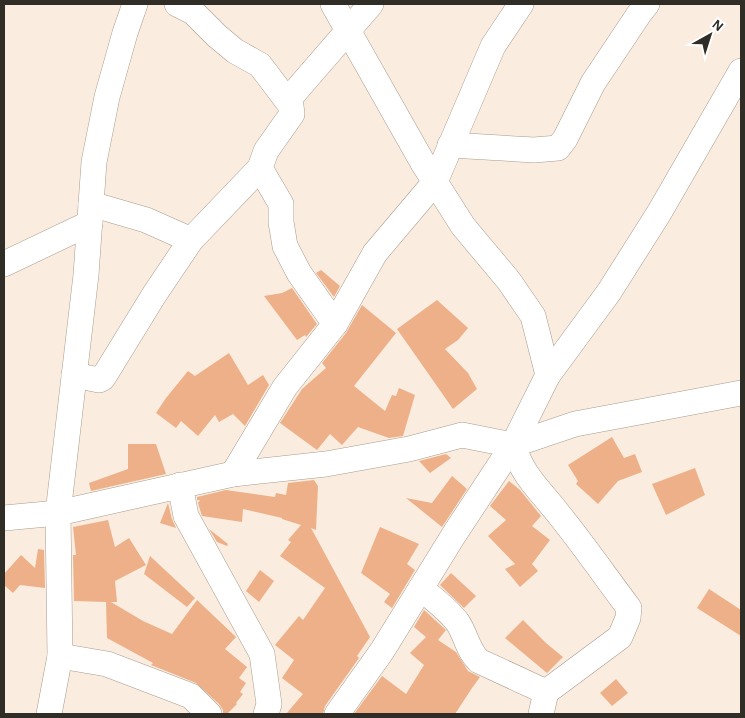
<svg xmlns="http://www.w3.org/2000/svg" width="745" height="718" font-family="'Alegreya Sans',sans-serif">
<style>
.building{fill:#eeb089}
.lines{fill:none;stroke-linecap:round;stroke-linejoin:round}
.minor-casing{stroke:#a89c8e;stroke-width:26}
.minor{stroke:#fff;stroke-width:25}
</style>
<rect width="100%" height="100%" fill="#faeddf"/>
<g class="building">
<polygon points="321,270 340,286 334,297 316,273"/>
<polygon points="292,288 317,324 306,337 305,335 297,340 264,296 282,293"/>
<polygon points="437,300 468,328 458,340 445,349 468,373 477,389 453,409 397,329"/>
<polygon points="362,305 396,333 354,386 385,411 392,395 396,396 399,388 415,395 403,436 389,438 358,427 342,445 330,434 317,450 280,423 302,389 326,368 322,363 346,333"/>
<polygon points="229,353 248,385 263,375 269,385 245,426 233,414 219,422 215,415 198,436 181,421 176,428 156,413 166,398 188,371 195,376"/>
<polygon points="612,437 624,458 635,454 642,472 618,481 598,504 576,484 578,481 568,465"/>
<polygon points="128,444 156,444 166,474 91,491 89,483 128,469"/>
<polygon points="446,454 451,458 430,473 419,461"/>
<polygon points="695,468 705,495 666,515 652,484"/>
<polygon points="452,476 467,489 442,527 406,498 432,503"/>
<polygon points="314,480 318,486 316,530 311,528 370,637 357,656 359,658 325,706 323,714 286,714 303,694 282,678 294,660 275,645 299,616 303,620 325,588 280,556 291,542 288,540 301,525 282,519 282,518 243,509 242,522 202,516 198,503 200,500 197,500 197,497 226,490 275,497 276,493 286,495 288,483"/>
<polygon points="509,481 520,490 541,516 532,526 550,540 532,564 538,571 520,587 505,569 515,564 488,536 506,520 490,506"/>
<polygon points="168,503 172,519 176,528 160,523"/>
<polygon points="108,520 115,547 129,538 146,565 115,581 117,602 111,602 143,621 172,634 197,600 236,637 225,649 247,667 239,678 246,683 240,692 243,694 236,703 237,704 227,714 223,714 223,710 219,704 196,683 151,665 153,663 107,638 106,602 74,601 73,555 76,555 73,527"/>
<polygon points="380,527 419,544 407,564 415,570 392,608 384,602 390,594 361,573"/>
<polygon points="209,529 228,544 227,546 217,542"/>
<polygon points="38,549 44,550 45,588 20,585 13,593 4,585 4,574 21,555 35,568"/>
<polygon points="150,556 195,598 187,607 144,574"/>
<polygon points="260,570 274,581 259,602 246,591"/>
<polygon points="451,573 476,596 464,608 440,585"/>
<polygon points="709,589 741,610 741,636 697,608"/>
<polygon points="424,610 446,630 438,640 456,652 468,671 480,677 472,688 455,714 354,714 382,676 406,694 424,665 410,653 426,637 414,627"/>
<polygon points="523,620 546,643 563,657 547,673 505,638"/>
<polygon points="616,679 628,693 612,706 600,693"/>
</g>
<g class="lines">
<g class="minor-casing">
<g id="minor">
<polyline points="177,4 193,12 217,36 235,51 260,65 291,106 292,114 266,151 260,168 281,204 281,222 285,246 299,273 335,324"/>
<polyline points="333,4 423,163 463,226 509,281 533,316 548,375"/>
<polyline points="288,100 371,4"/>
<polyline points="450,145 534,150 558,148 565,139 593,83 639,14 647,4"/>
<polyline points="91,204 146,220 191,240"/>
<polyline points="4,264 90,223"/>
<polyline points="74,375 99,380 103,378 154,295 191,240 260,168"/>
<path d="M 513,445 C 523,476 537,487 557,512 C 582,543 605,576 629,608 L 628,618 L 620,637 L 546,692 L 541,714"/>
<polyline points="233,474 285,387 335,324 375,253 435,182 493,46 521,4"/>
<polyline points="180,485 186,516 262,654 269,704 266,714"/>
<polyline points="4,518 58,513 233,474 326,464 409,449 462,435 513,445 575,424 741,393"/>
<path d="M 421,588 C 433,599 449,610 458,623 C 466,635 468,651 479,661 L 546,692"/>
<polyline points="60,656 107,664 191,696 209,714"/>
<polyline points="49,714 60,656 58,513 86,275 94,162 107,97 125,33 135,4"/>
<polyline points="337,714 382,651 455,533 513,445 548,375 609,292 659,213 741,71"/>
</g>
</g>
<use href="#minor" class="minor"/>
</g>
<rect width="745" height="718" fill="none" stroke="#302c26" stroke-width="10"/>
<g transform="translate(710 35) rotate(39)" stroke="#ffffff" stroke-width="4" paint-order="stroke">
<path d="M0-4L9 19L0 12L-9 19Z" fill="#302c26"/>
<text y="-8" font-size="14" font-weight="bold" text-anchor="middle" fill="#302c26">N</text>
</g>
</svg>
